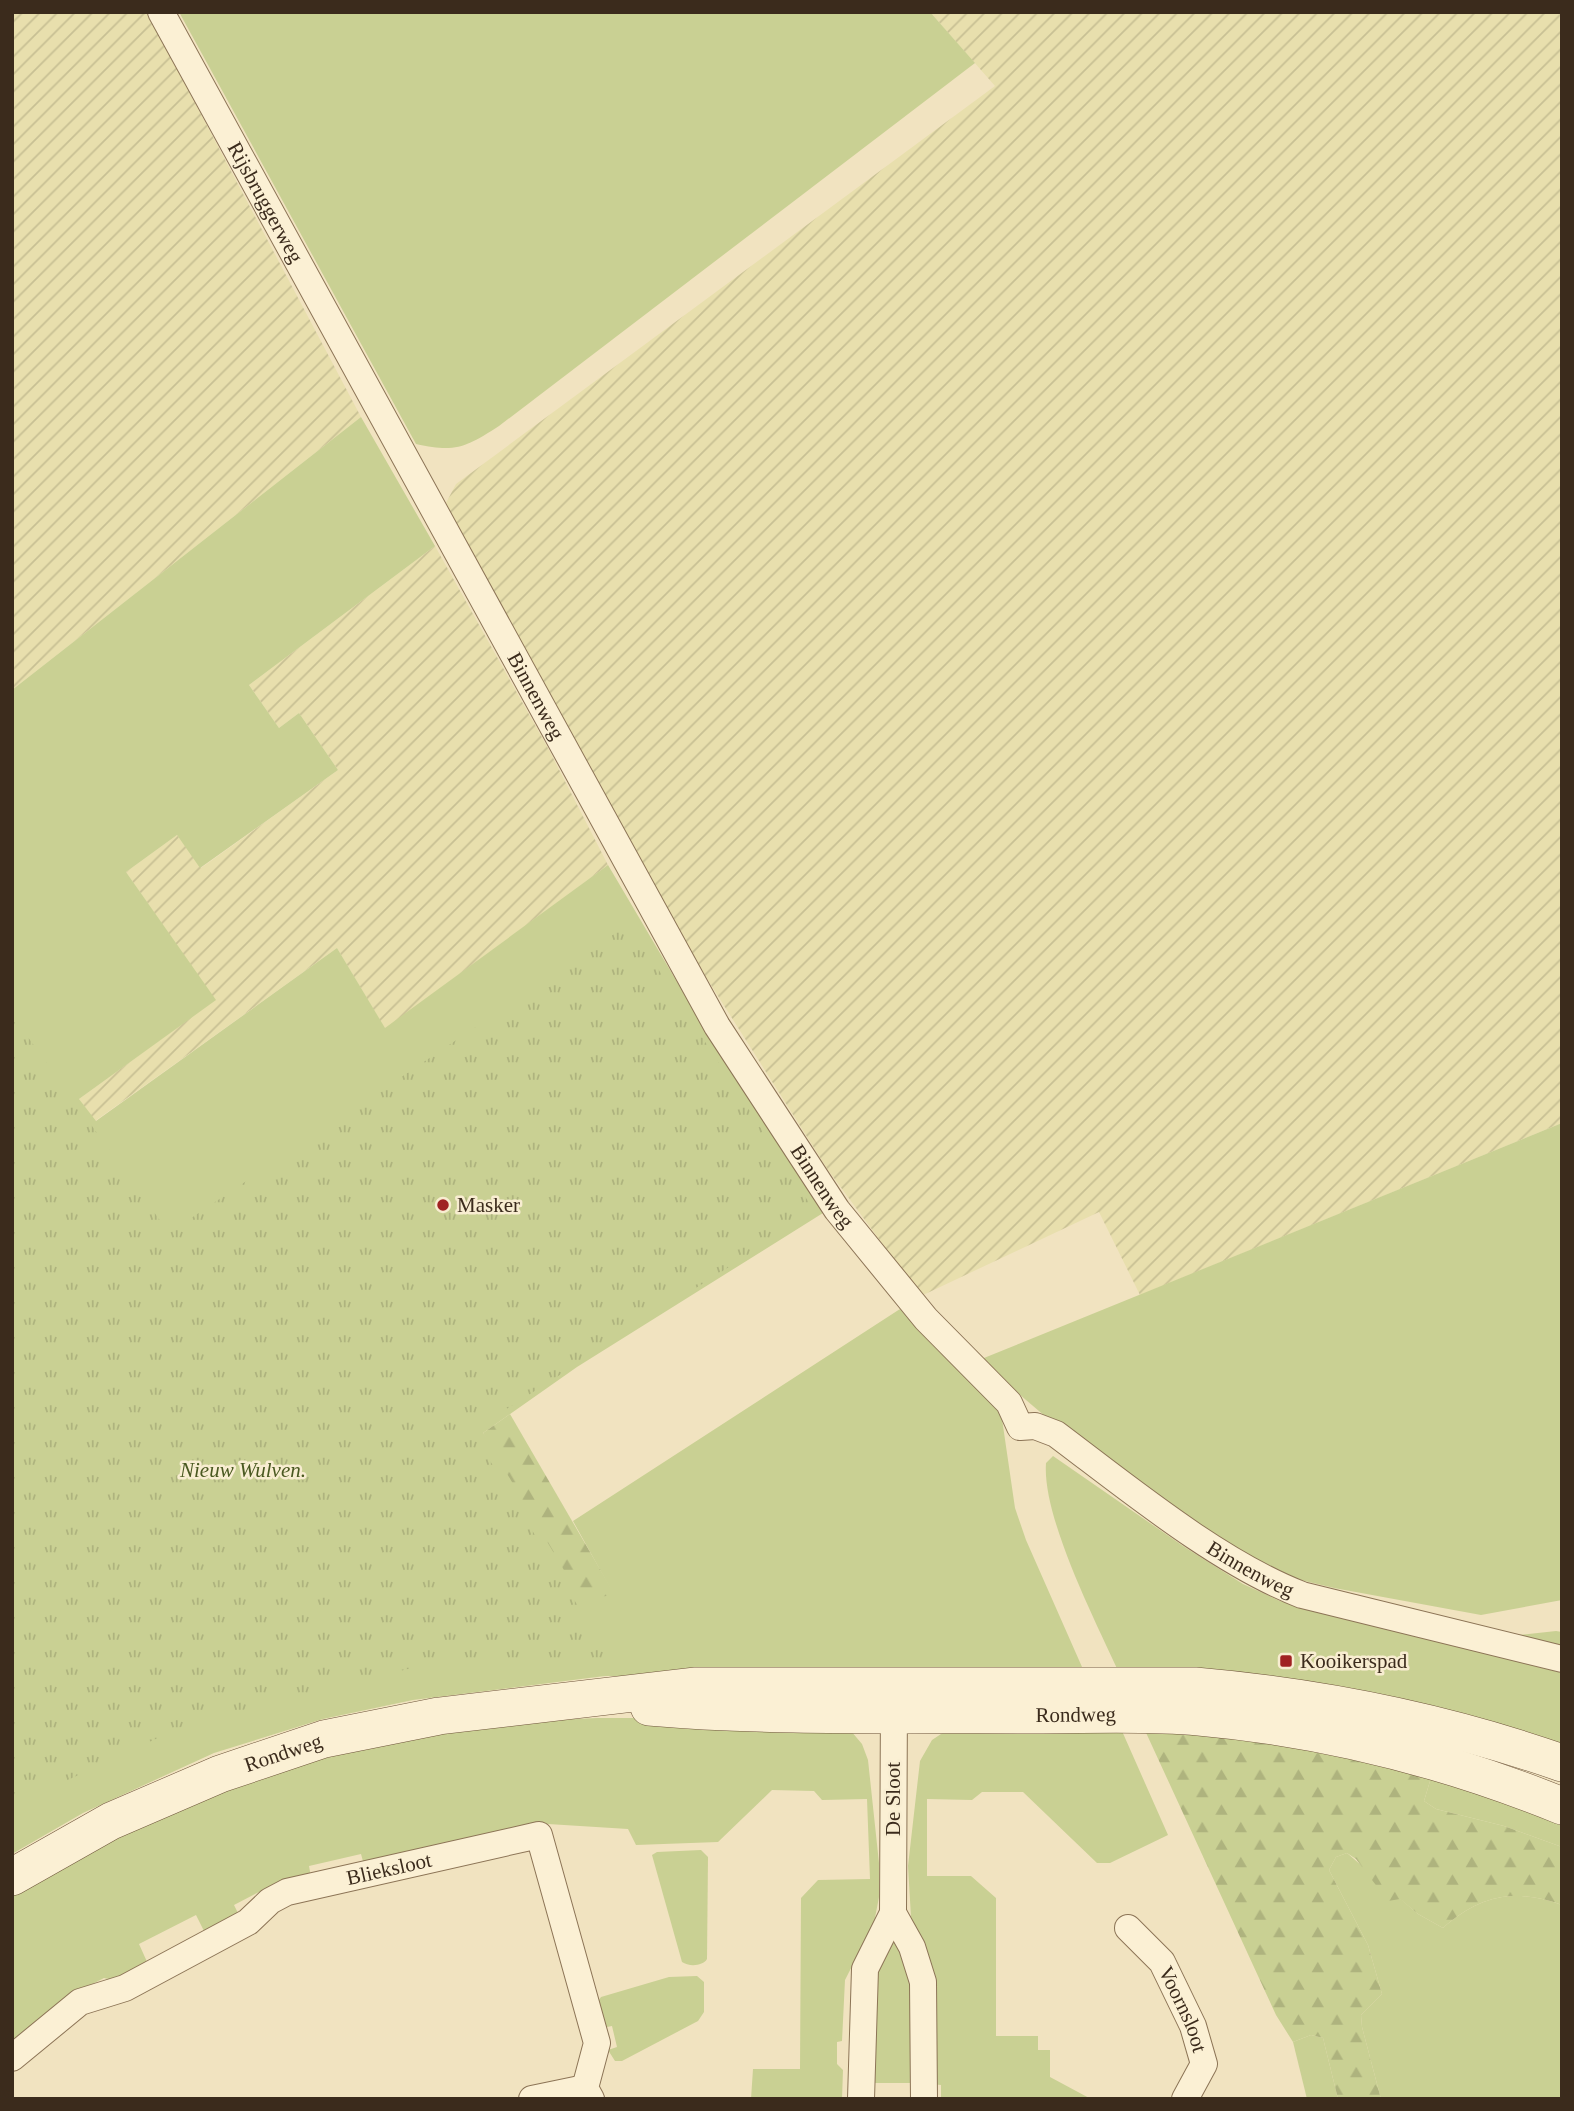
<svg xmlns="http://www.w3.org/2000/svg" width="1574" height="2111" font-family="Georgia,serif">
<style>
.farmland{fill:url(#farmland-furrows)}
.grass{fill:#c9d093}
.forest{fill:url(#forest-firs)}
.park{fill:url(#park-tufts)}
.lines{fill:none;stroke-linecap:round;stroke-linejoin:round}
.street-casing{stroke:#8c7456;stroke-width:28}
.secondary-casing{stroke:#6e543a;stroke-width:38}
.street{stroke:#fbf0d4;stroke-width:26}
.secondary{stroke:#fbf0d4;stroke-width:37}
.poi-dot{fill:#a02222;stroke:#f8edd1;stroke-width:2.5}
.labels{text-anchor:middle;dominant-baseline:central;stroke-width:5;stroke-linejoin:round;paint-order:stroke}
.street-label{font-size:21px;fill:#3b2b1c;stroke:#f8edd1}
.poi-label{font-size:21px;fill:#3b2b1c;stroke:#f8edd1;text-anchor:start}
.park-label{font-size:21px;font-style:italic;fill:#4a5921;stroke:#f8edd1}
</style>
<defs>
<pattern id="farmland-furrows" width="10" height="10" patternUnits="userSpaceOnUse" patternTransform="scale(1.75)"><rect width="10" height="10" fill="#e8dfad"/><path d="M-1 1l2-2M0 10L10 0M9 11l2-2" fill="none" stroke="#c8c094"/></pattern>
<pattern id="forest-firs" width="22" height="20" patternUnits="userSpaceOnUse" patternTransform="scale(1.75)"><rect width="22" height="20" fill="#c9d093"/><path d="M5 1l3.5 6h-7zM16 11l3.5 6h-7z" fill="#aeb37e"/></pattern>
<pattern id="park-tufts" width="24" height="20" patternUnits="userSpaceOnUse" patternTransform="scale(1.75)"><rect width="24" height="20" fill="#c9d093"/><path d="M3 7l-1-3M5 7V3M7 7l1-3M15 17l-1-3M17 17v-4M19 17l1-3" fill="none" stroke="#aeb37e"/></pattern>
</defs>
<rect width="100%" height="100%" fill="#f1e3c0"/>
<g class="farmland">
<polygon points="12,12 147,12 361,417 12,690"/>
<polygon points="930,12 1562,12 1562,1123 1140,1295 1099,1212 921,1296 828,1170 656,898 446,503 456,484 995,86"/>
<polygon points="435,546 549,750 608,865 385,1029 337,948 95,1121 79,1099 215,1000 126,872 177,835 201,868 338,770 299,713 279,728 249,685"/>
</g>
<g class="grass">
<path d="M 179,12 L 930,12 L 975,63 L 499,426 C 466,447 456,453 416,444 Z"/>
<polygon points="361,417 435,546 249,685 279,728 299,713 338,770 200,868 177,835 126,872 216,1000 79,1099 96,1121 337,948 385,1028 608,865 709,1036 823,1213 577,1367 483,1433 614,1595 573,1521 900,1309 1001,1412 1015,1508 1026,1540 1086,1676 605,1676 413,1700 323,1719 214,1753 83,1813 12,1854 12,690"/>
<polygon points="1562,1123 1562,1600 1481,1615 1334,1588 1284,1576 1249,1560 1046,1417 979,1360"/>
<path d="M 1053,1456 L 1186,1548 L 1243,1584 L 1280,1601 L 1562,1673 L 1562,1752 L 1121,1677 C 1097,1624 1042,1518 1046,1463 Z"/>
<polygon points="1556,1631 1562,1632 1562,1649 1519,1635"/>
<path d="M 597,1718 L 696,1718 L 851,1731 L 862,1744 L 868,1760 L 879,1863 L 879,1897 L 874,1923 L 845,1980 L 842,2041 L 837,2042 L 837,2064 L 843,2070 L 842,2099 L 751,2099 L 753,2069 L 800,2069 L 801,1898 L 818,1880 L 870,1879 L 867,1799 L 822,1800 L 814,1791 L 772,1790 L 718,1842 L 636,1845 L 628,1829 L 548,1824 L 364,1865 L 361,1854 L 309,1866 L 311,1877 L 261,1894 L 259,1892 L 234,1905 L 241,1919 L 205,1933 L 196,1915 L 139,1944 L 148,1964 L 117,1981 L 104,1978 L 73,1994 L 12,2046 L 12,1895 C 49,1874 85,1850 124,1832 C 277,1761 428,1724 597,1718 Z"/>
<polygon points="1118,1722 1168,1835 1110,1863 1097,1863 1023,1792 982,1792 972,1800 927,1799 927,1876 971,1876 996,1898 996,2036 1038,2036 1038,2050 1050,2050 1050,2077 1091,2099 941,2099 941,2085 930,2084 927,1953 911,1917 908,1866 920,1761 932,1740 947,1730"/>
<polygon points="1433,1771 1562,1821 1562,1847 1504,1826 1436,1809 1424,1801"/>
<path d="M 701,1850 L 708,1857 L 707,1959 C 703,1966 689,1967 682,1962 L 652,1855 L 657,1852 Z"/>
<path d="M 1347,1853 L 1418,1914 L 1443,1928 C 1480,1895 1515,1888 1562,1905 L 1562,2099 L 1381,2099 L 1362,2027 L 1361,2015 L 1382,1994 L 1368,1945 L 1329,1870 L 1336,1857 Z"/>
<polygon points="895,1940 913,1971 914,2083 869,2083 871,1981 886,1943"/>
<polygon points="697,1976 704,1982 704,2012 698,2021 622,2061 615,2061 608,2050 617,2047 612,2026 602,2028 597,2003 601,1997 669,1977"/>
<polygon points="1311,2035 1323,2038 1338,2099 1307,2099 1293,2042"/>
</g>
<g class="forest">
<polygon points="510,1414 615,1595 581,1599 483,1433"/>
<path d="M 1142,1724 L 1266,1737 L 1433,1771 L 1424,1801 L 1436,1809 L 1504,1826 L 1562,1847 L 1562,1905 C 1515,1888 1480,1895 1443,1928 L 1418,1914 L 1400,1899 L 1388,1901 L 1356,1859 L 1347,1853 L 1336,1857 L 1329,1870 L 1368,1945 L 1382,1994 L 1361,2015 L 1362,2027 L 1381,2099 L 1338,2099 L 1323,2038 L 1311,2035 L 1293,2042 L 1276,2015 Z"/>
</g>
<polygon class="park" points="629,924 815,1212 472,1431 610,1659 428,1664 190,1723 12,1806 12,1015 169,1233"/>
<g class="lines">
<g class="street-casing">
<g id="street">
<path id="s1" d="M 161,12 L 717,1026 L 837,1210 L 926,1319 L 1009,1403 L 1020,1427 L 1035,1426 L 1056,1434 C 1128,1488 1219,1563 1302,1595 L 1562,1659"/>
<polyline points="894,1698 893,1913 912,1947 923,1982 924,2099"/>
<path id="s2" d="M 1128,1928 L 1162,1962 L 1193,2026 L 1204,2064 L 1185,2099"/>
<path id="s3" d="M 12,2058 L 80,2002 L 125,1988 L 248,1922 L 270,1901 L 287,1892 L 539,1835 L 597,2043 L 585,2088 L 591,2099"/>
<polyline points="532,2099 585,2088"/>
<polyline points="861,2099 865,1969 893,1913"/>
</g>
</g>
<g class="secondary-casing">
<g id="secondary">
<path id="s4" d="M 649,1707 C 777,1718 907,1714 1035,1715 C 1089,1715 1144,1712 1199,1717 C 1323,1728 1446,1759 1562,1806"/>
<path id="s5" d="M 12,1877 L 111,1821 L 220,1774 L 324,1739 L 439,1716 L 694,1686 L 1195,1686 C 1321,1697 1442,1721 1562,1763"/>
</g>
</g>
<use href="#street" class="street"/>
<use href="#secondary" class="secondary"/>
</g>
<g class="poi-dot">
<circle cx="443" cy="1205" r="7"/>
<rect x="1279" y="1654" width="14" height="14" rx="3.5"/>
</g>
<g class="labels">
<g class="street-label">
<text stroke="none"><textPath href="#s1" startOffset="217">Rijsbruggerweg</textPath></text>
<text stroke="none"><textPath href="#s1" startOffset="780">Binnenweg</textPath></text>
<text stroke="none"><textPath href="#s1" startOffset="1348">Binnenweg</textPath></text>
<text stroke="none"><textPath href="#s1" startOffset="1936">Binnenweg</textPath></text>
<text stroke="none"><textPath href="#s4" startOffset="427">Rondweg</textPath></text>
<text stroke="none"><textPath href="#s5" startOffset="299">Rondweg</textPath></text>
<text transform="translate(893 1799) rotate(-90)">De Sloot</text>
<text stroke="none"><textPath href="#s3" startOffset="429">Blieksloot</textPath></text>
<text stroke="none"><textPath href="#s2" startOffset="100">Voornsloot</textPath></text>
</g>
<g class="poi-label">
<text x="457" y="1205">Masker</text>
<text x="1300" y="1661">Kooikerspad</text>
</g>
<g class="park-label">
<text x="243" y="1470">Nieuw Wulven.</text>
</g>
</g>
<rect width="1574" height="2111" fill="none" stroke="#3b2b1c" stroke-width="28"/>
</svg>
